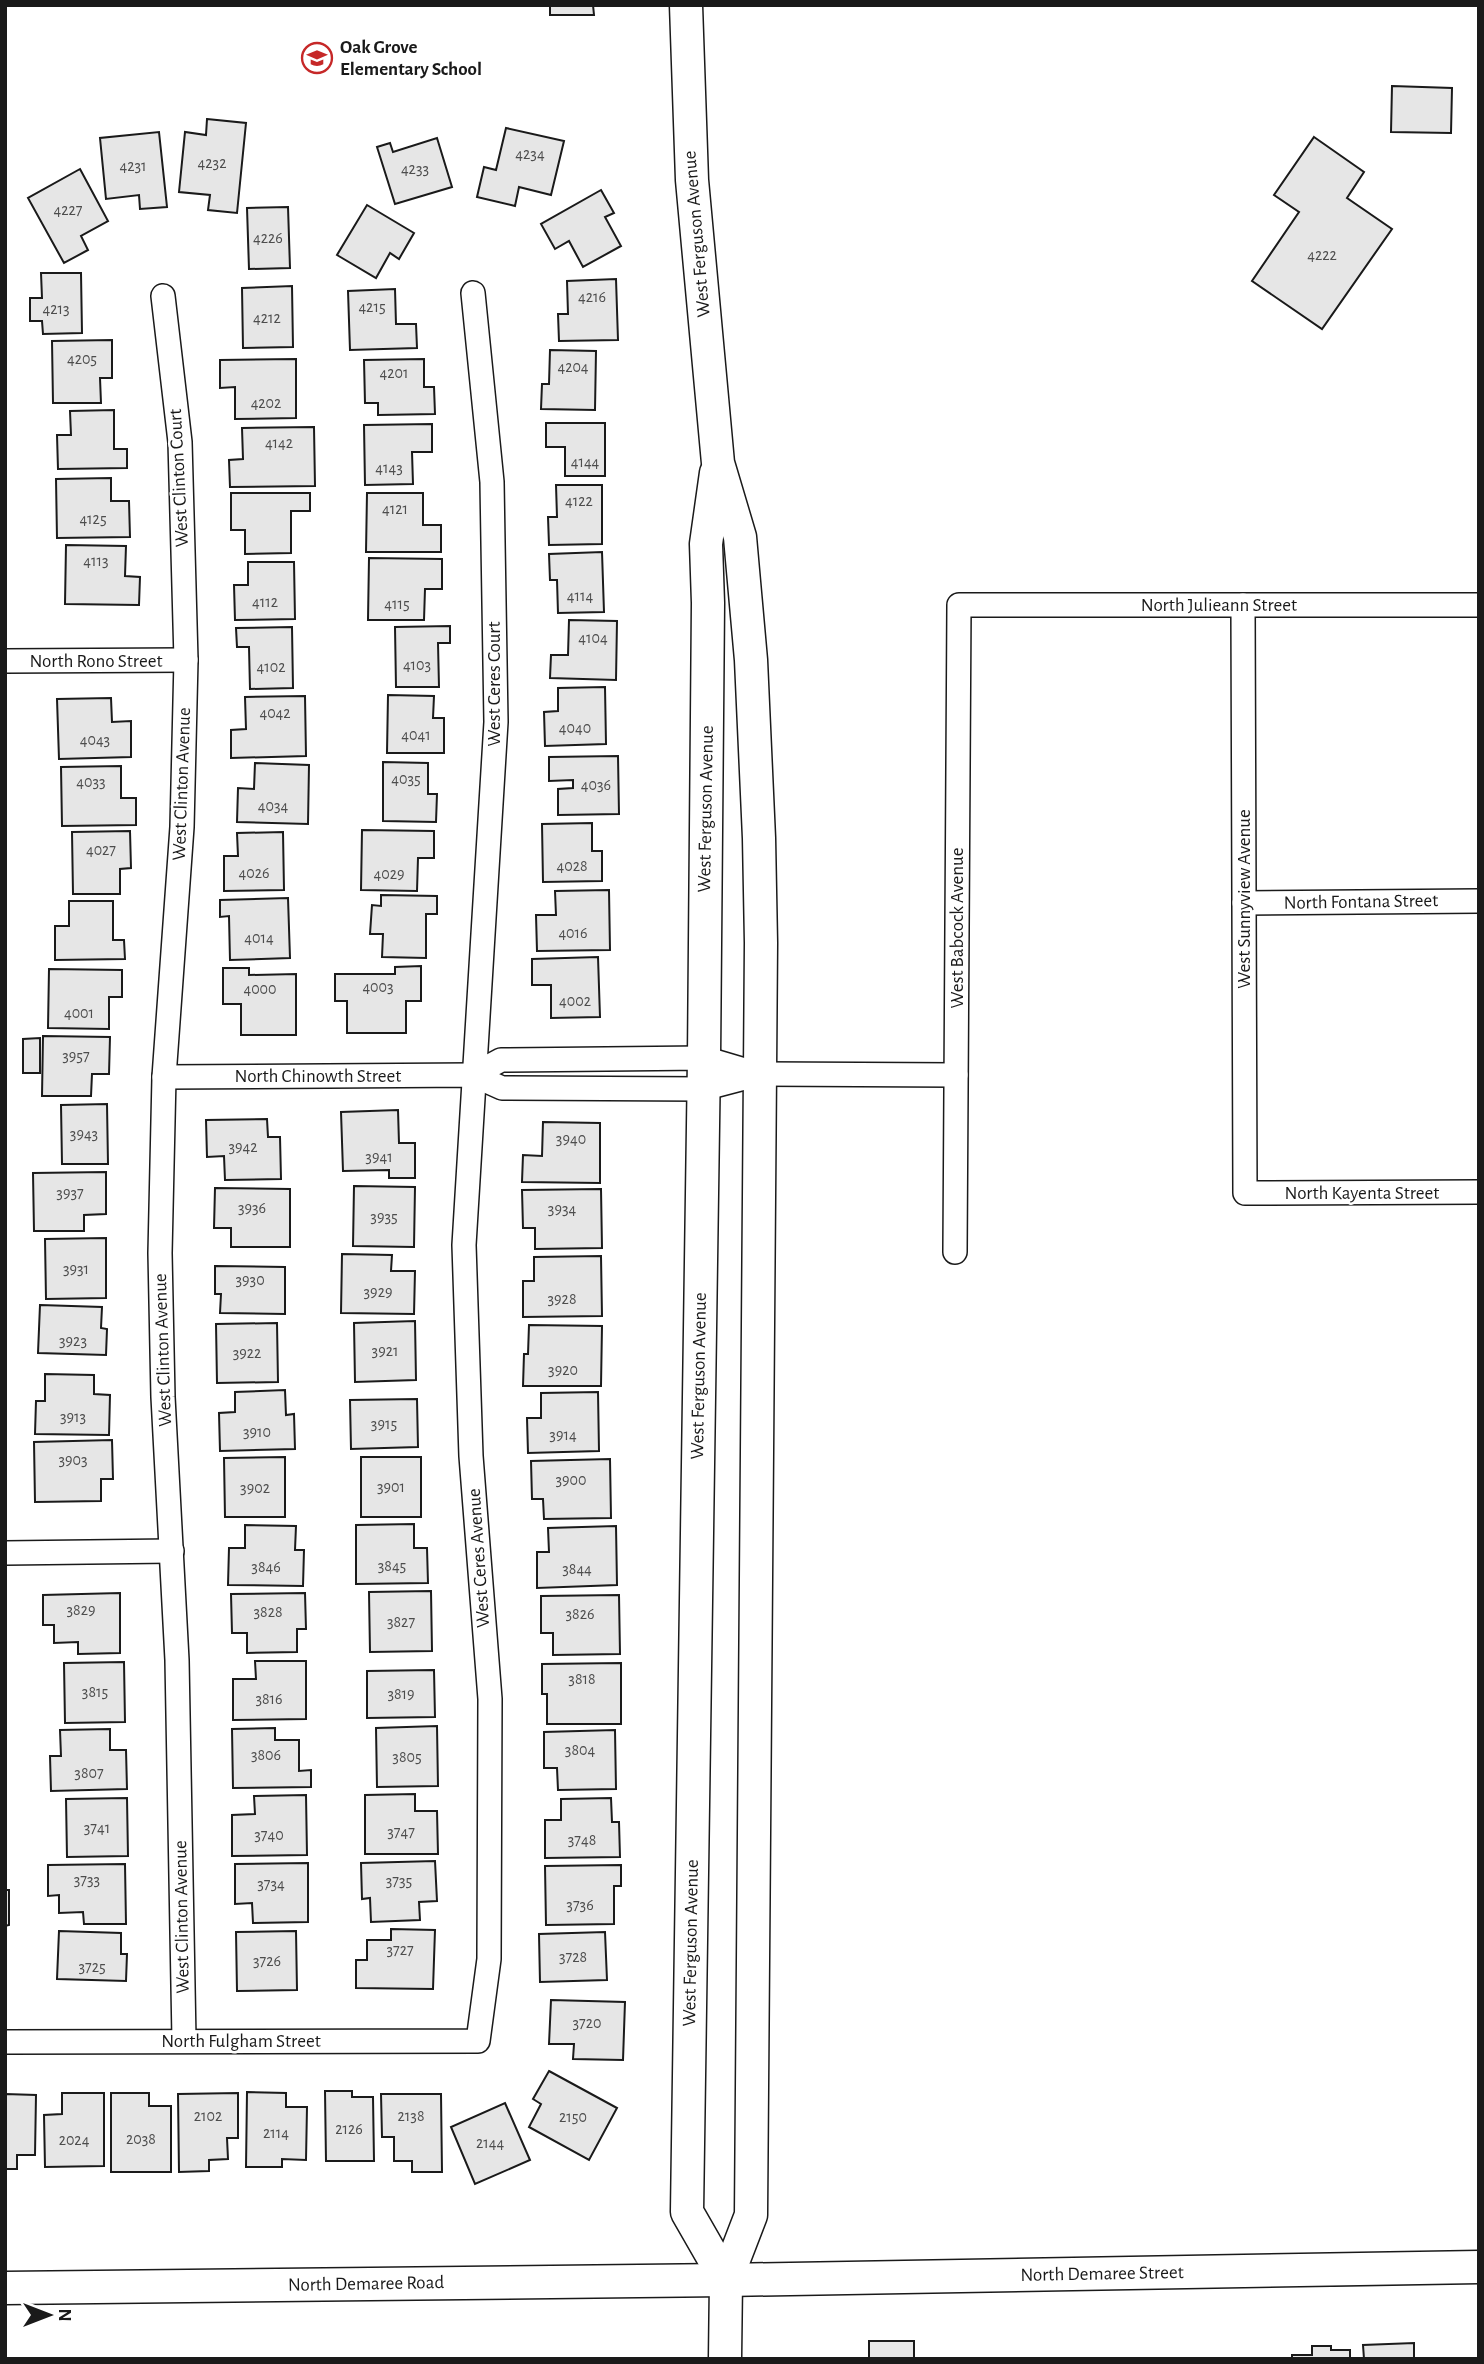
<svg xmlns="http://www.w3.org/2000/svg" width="1484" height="2364" font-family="'Alegreya Sans',sans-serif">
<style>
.building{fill:#e6e6e6;stroke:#1a1a1a;stroke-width:2}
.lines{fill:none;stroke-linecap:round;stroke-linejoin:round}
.street-casing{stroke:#1a1a1a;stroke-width:26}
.secondary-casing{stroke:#1a1a1a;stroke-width:35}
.street{stroke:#fff;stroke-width:23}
.secondary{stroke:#fff;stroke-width:32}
.labels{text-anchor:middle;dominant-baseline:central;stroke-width:5;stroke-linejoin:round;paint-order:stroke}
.number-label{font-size:16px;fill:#4d4d4d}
.poi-label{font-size:19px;font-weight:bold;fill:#1a1a1a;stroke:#fff;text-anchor:start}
.street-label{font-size:19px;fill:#1a1a1a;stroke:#fff}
</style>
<rect width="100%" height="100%" fill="#fff"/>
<g class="building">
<polygon points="550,5 593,5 594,15 550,15"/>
<polygon points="1392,86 1452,88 1451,133 1391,132"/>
<polygon points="207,119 246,123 237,213 208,210 210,195 179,192 185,132 206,135"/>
<polygon points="506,128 564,141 551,195 519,187 515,206 477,197 484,167 496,170"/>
<polygon points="159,132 167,207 140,209 139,195 106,199 100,138"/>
<polygon points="1314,137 1364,172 1347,198 1392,229 1322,329 1252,281 1299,212 1274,195"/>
<polygon points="437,138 452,187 395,204 377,147 390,143 393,152"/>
<polygon points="80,169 108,221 81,236 88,250 64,263 28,198"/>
<polygon points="601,190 614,213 605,217 621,246 583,267 569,241 555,249 541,224"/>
<polygon points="367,205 414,233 399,259 390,253 376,278 337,255"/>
<polygon points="288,207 290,268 249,269 247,208"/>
<polygon points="41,273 81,273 82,333 43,334 42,321 30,321 30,298 42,298"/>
<polygon points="616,279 618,340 559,341 558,314 568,314 567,281"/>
<polygon points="292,286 293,347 243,348 242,288"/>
<polygon points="395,289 396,324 416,324 417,348 350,350 348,291"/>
<polygon points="112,340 112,378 100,378 101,403 53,403 52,341"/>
<polygon points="550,350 596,351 595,410 541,409 542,384 549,384"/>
<polygon points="296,359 296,418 235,419 235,387 220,388 220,360"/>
<polygon points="424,359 424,387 434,387 435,414 378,415 378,403 365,403 364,360"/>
<polygon points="114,410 114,449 127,449 127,468 58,469 57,435 71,435 70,411"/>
<polygon points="546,423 605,423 605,476 565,476 565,447 546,447"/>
<polygon points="432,424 432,452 412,452 413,484 365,485 364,425"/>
<polygon points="314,427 315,486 230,487 229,460 243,459 242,428"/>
<polygon points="111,478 111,501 129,501 130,537 57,538 56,479"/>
<polygon points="556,485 602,485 602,544 549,545 548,517 557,517"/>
<polygon points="231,493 310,493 310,511 291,511 291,553 245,554 245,530 231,530"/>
<polygon points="367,493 423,493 423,525 441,525 441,552 366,552"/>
<polygon points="66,545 126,546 125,576 140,577 139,605 65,604"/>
<polygon points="602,552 604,612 558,613 557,580 550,580 549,554"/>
<polygon points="369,558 442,559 442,589 425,589 424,620 368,620"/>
<polygon points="248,562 294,562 295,619 235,620 234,585 248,585"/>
<polygon points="569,620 617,621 616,680 550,678 551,655 568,655"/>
<polygon points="450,626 450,643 438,643 439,687 396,687 395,627"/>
<polygon points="292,627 293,688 250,689 249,647 237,647 236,628"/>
<polygon points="605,687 606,744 545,746 544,712 558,711 558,688"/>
<polygon points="388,695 434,696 433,718 444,718 444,753 387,753"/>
<polygon points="305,696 306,756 231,758 231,730 246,729 245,697"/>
<polygon points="111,698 112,722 131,721 131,757 59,759 57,699"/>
<polygon points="618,756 619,814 558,815 558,789 573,788 573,780 549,781 549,757"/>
<polygon points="383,762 428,763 428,794 437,794 436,822 383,821"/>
<polygon points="255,763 309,765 308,824 237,822 238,788 254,789"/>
<polygon points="121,766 121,798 136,798 136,825 62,826 61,767"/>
<polygon points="592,823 592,851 602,851 602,881 543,882 542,824"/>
<polygon points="362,830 434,831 434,858 418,858 417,891 361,890"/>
<polygon points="130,831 131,868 120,869 120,894 73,894 72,832"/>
<polygon points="283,832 284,890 224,891 224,856 238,856 237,833"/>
<polygon points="609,890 610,950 537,951 536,915 556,915 555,891"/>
<polygon points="381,895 437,896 437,914 426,914 426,958 382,957 383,934 370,934 372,905 381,906"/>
<polygon points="288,898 290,958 230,960 229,916 220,917 220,900"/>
<polygon points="69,901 113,901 113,940 124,940 125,959 55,960 55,926 69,926"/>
<polygon points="598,957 600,1017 551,1018 551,985 532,985 532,959"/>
<polygon points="421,966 421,1001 406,1001 406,1033 347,1033 347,1001 335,1001 335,974 395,974 395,967"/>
<polygon points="223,968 249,968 249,975 296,974 296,1035 241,1035 241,1004 223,1004"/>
<polygon points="49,969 122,970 122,997 109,997 109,1029 48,1028"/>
<polygon points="43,1036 110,1037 109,1074 92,1074 91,1096 42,1096"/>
<polygon points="40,1038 40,1073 23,1073 23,1039"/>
<polygon points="107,1104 108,1164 62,1164 61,1105"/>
<polygon points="398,1110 399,1143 415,1143 415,1178 389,1178 389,1170 343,1171 341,1112"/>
<polygon points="267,1119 268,1137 280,1137 281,1179 225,1180 224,1156 207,1157 206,1120"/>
<polygon points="543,1122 600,1123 600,1183 522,1182 523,1155 542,1156"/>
<polygon points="106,1172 106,1214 84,1215 84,1231 34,1231 33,1173"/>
<polygon points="354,1186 415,1187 414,1247 353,1246"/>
<polygon points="215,1188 290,1189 290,1247 231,1247 231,1228 214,1228"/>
<polygon points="601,1189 602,1248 535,1249 535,1228 523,1228 522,1190"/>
<polygon points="106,1238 106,1298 46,1299 45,1239"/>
<polygon points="342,1254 392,1255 391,1271 415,1271 414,1314 341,1313"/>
<polygon points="601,1256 602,1316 523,1317 523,1281 534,1281 534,1257"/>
<polygon points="215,1266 285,1267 285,1314 220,1313 221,1294 215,1294"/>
<polygon points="40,1305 102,1307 101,1328 107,1329 106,1355 38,1353"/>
<polygon points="415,1321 416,1380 355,1382 354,1323"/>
<polygon points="277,1323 278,1382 217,1383 216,1324"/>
<polygon points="529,1325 602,1326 601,1386 523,1386 524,1354 528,1354"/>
<polygon points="45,1374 94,1375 94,1394 110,1395 109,1435 35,1434 36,1401 45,1401"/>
<polygon points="285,1390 286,1415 294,1414 295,1449 220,1451 219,1413 235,1412 235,1392"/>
<polygon points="598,1392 599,1451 528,1453 527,1418 541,1418 541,1393"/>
<polygon points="417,1399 418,1447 351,1449 350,1400"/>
<polygon points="112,1440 113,1479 101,1479 101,1501 35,1502 34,1442"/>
<polygon points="285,1457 285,1517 225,1517 224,1458"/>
<rect x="361" y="1457" width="60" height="60"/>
<polygon points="610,1459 611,1518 544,1519 543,1499 532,1499 531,1461"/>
<polygon points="414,1524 414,1548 427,1548 428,1583 356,1584 356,1525"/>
<polygon points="245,1525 296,1526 295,1550 304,1550 303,1586 228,1585 229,1548 245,1548"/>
<polygon points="616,1526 617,1585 537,1588 537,1552 549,1552 548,1528"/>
<polygon points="431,1591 432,1651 370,1652 369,1592"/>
<polygon points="120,1593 120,1653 78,1654 78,1642 54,1643 54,1625 43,1625 43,1595"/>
<polygon points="305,1593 306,1629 297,1629 297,1652 247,1653 247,1633 232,1633 231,1594"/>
<polygon points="619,1595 620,1654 553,1655 553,1633 541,1633 541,1596"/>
<polygon points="255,1661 306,1661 306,1719 233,1720 233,1679 256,1679"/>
<polygon points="124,1662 125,1722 65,1723 64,1663"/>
<polygon points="621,1663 621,1724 547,1724 547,1694 542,1694 542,1664"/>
<polygon points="434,1670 435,1717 367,1718 367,1671"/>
<polygon points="437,1726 438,1786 377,1787 376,1728"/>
<polygon points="275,1728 275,1740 299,1740 299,1771 311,1770 311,1787 233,1788 232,1729"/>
<polygon points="110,1729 110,1750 126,1750 127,1789 51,1791 50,1756 61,1756 60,1730"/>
<polygon points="615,1730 616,1789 558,1790 557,1768 544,1768 544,1732"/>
<polygon points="415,1794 415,1811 437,1811 438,1854 365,1854 365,1795"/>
<polygon points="306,1795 307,1855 232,1856 232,1815 255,1814 254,1796"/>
<polygon points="127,1798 128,1856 67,1857 66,1799"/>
<polygon points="611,1798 612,1822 619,1822 620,1857 545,1858 545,1820 561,1820 561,1799"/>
<polygon points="435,1861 437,1901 419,1902 420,1920 371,1922 370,1898 362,1899 361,1863"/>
<polygon points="308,1863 308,1922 253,1923 252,1903 235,1904 235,1864"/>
<polygon points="125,1864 126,1924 84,1924 83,1912 59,1913 59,1895 48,1896 48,1865"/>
<polygon points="621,1865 621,1886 614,1886 614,1924 546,1925 545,1866"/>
<polygon points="5,1890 9,1890 9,1925 5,1926"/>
<polygon points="391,1929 435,1930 433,1989 356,1988 356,1960 367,1960 367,1940 391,1940"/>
<polygon points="59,1931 121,1933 121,1954 127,1954 126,1981 57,1979"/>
<polygon points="296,1931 297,1990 237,1991 236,1932"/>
<polygon points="605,1932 607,1980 540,1982 539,1934"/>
<polygon points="551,2000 625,2002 623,2060 573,2059 574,2044 549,2044"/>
<polygon points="549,2071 617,2108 589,2160 529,2127 541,2104 533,2099"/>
<polygon points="325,2091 352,2091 352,2097 373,2097 374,2161 326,2161"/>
<polygon points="247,2092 286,2093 286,2107 307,2107 306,2160 282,2159 282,2167 246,2167"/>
<polygon points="62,2093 104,2093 104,2166 45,2167 44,2115 62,2114"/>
<polygon points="111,2093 149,2093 149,2106 171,2106 171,2172 111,2172"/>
<polygon points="238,2093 238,2138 227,2138 228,2159 209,2160 209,2171 179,2172 178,2094"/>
<polygon points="5,2094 36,2095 35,2155 17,2155 17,2169 5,2169"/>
<polygon points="381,2094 441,2094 442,2172 412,2172 412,2161 394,2161 394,2137 382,2137"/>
<polygon points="505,2103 530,2160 475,2184 451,2127"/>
<rect x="869" y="2341" width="45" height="18"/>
<polygon points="1414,2343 1414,2359 1364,2359 1363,2345"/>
<polygon points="1312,2346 1331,2346 1331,2350 1350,2350 1350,2359 1292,2359 1292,2355 1312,2355"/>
</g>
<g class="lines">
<g class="street-casing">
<g id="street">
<polyline points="163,296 180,442 186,660 182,827 164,1077 160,1253 163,1397 177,1660 184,2040"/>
<polyline points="1243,605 1245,1193 1479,1192"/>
<polyline points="5,661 186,660"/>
<polyline points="1244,903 1479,901"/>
<polyline points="473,1075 501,1060 704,1058 758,1074"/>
<polyline points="164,1077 473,1075 502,1088 703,1089 760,1074 956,1075"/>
<polyline points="955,1252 959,605 1479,605"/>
<polyline points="5,1553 172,1551"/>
<polyline points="5,2042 478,2041 489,1959 490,1699 471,1456 464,1245 496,722 492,482 473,293"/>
</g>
</g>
<g class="secondary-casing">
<g id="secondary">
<polyline points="686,5 692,180 718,463 740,537 751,660 759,838 761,943 751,2215 726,2280 725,2359"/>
<polyline points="716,473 706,544 708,603 704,1058 687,2212 726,2280"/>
<polyline points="5,2288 726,2280 1479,2267"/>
</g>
</g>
<use href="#street" class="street"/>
<use href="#secondary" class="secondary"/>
</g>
<defs>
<g id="school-ring" transform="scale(1.575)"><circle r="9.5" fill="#fff" stroke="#c62828" stroke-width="1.5"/><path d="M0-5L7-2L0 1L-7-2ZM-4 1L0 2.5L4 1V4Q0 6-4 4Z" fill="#c62828"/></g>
</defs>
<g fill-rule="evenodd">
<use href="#school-ring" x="317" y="58"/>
</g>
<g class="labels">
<g class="number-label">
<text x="530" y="154">4234</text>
<text x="212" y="163">4232</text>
<text x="133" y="166">4231</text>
<text x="415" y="169">4233</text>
<text x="68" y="210">4227</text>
<text x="268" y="238">4226</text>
<text x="1322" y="255">4222</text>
<text x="592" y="297">4216</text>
<text x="372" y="307">4215</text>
<text x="56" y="309">4213</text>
<text x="267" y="318">4212</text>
<text x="82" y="359">4205</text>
<text x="573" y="367">4204</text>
<text x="394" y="373">4201</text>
<text x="266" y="403">4202</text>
<text x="279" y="443">4142</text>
<text x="585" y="462">4144</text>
<text x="389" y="468">4143</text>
<text x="579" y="501">4122</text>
<text x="395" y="509">4121</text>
<text x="93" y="519">4125</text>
<text x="96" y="561">4113</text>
<text x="580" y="596">4114</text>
<text x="265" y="602">4112</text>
<text x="397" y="604">4115</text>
<text x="593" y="638">4104</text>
<text x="417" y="665">4103</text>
<text x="271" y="667">4102</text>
<text x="275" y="713">4042</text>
<text x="575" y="728">4040</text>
<text x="416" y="735">4041</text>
<text x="95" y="740">4043</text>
<text x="406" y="779">4035</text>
<text x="91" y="782">4033</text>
<text x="596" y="785">4036</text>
<text x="273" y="806">4034</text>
<text x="101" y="850">4027</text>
<text x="572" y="866">4028</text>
<text x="254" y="873">4026</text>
<text x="389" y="874">4029</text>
<text x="573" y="933">4016</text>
<text x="259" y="938">4014</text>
<text x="378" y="987">4003</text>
<text x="260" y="989">4000</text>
<text x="575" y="1001">4002</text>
<text x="79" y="1013">4001</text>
<text x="76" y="1056">3957</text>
<text x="84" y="1134">3943</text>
<text x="571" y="1139">3940</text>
<text x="243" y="1147">3942</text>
<text x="379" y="1157">3941</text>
<text x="70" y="1193">3937</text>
<text x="252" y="1208">3936</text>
<text x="562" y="1209">3934</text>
<text x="384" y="1217">3935</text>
<text x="76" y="1269">3931</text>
<text x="250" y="1280">3930</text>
<text x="378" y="1292">3929</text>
<text x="562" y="1299">3928</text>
<text x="73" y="1341">3923</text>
<text x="385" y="1351">3921</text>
<text x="247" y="1353">3922</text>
<text x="563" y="1370">3920</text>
<text x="73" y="1417">3913</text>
<text x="384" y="1424">3915</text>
<text x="257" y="1432">3910</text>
<text x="563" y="1435">3914</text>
<text x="73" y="1460">3903</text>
<text x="571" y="1480">3900</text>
<text x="391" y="1487">3901</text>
<text x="255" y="1488">3902</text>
<text x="392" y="1566">3845</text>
<text x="266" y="1567">3846</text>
<text x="577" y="1569">3844</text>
<text x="81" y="1610">3829</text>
<text x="268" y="1612">3828</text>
<text x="580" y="1614">3826</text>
<text x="401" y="1622">3827</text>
<text x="582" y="1679">3818</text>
<text x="95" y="1692">3815</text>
<text x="401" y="1694">3819</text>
<text x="269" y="1699">3816</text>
<text x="580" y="1750">3804</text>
<text x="266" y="1755">3806</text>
<text x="407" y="1757">3805</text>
<text x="89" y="1773">3807</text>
<text x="97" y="1828">3741</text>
<text x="401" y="1832">3747</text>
<text x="269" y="1835">3740</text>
<text x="582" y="1840">3748</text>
<text x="87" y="1880">3733</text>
<text x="399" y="1881">3735</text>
<text x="271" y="1884">3734</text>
<text x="580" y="1905">3736</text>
<text x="400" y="1950">3727</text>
<text x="573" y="1957">3728</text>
<text x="267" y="1961">3726</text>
<text x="92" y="1967">3725</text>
<text x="587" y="2023">3720</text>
<text x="208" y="2116">2102</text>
<text x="411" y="2116">2138</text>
<text x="573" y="2117">2150</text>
<text x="349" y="2129">2126</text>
<text x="276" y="2133">2114</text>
<text x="141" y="2139">2038</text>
<text x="74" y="2140">2024</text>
<text x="490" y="2143">2144</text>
</g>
<g class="poi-label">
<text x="340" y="47">Oak Grove<tspan x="340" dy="22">Elementary School</tspan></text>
</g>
<g class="street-label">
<text transform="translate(697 234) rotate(-95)">West Ferguson Avenue</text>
<text transform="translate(179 478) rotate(-93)">West Clinton Court</text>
<text x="1219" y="605">North Julieann Street</text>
<text x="96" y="661">North Rono Street</text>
<text transform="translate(494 684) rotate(-90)">West Ceres Court</text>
<text transform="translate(182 784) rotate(-88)">West Clinton Avenue</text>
<text transform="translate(706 809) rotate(-89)">West Ferguson Avenue</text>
<text transform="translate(1244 899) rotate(-90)">West Sunnyview Avenue</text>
<text transform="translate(1361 902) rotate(-1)">North Fontana Street</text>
<text transform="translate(957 928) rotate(-90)">West Babcock Avenue</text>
<text x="318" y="1076">North Chinowth Street</text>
<text x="1362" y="1193">North Kayenta Street</text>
<text transform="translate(163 1350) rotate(-92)">West Clinton Avenue</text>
<text transform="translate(699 1376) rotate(-89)">West Ferguson Avenue</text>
<text transform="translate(479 1558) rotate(-94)">West Ceres Avenue</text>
<text transform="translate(182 1917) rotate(-91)">West Clinton Avenue</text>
<text transform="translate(691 1943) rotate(-89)">West Ferguson Avenue</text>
<text x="241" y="2041">North Fulgham Street</text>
<text transform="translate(1102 2274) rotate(-1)">North Demaree Street</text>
<text transform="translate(366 2284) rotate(-1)">North Demaree Road</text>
</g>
</g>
<rect width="1484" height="2364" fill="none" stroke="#1a1a1a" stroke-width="14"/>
<g transform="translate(49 2315) rotate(90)" stroke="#ffffff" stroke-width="5" paint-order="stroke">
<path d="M0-5L12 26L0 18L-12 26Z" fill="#1a1a1a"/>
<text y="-10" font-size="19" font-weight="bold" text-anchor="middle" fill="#1a1a1a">N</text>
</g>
</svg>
